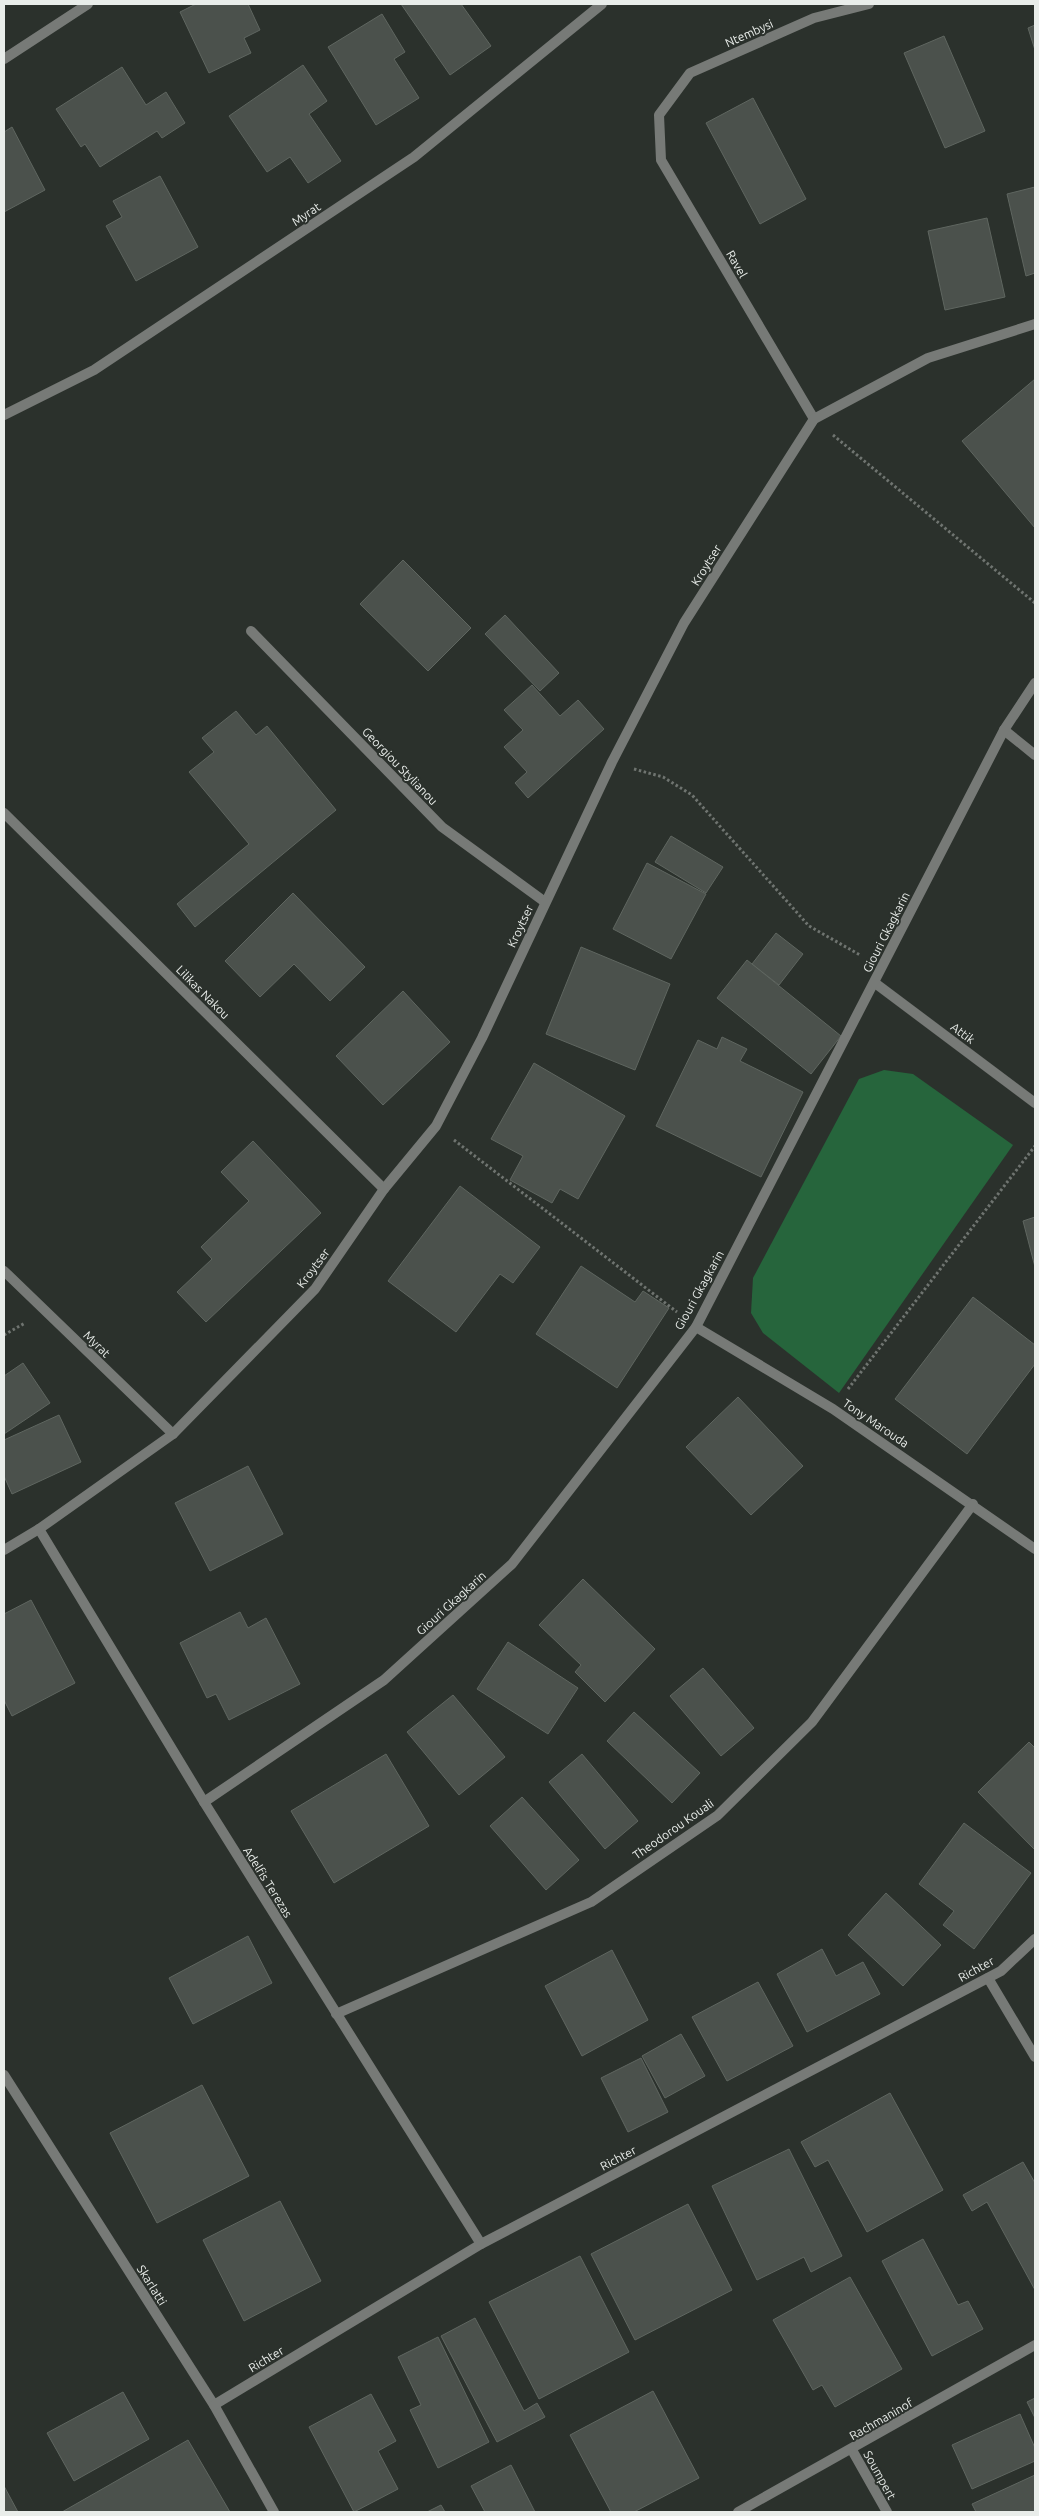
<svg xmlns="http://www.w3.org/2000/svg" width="1039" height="2516" font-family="Ubuntu,sans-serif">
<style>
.green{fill:#26653c}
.building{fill:#4b514c;stroke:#5f6660}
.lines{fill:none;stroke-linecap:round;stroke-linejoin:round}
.path{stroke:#6f7470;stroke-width:3;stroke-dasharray:2.5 2.5;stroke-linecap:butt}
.street{stroke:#777a77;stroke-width:10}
.labels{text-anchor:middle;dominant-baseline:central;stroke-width:4;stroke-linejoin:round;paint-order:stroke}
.street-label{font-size:12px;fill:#e9edea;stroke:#2b312c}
</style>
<rect width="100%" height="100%" fill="#2b312c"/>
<polygon class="green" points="884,1070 913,1074 1013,1145 839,1393 763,1333 751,1313 753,1278 859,1079"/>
<g class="building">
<polygon points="196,4 248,4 260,30 244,38 251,53 209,73 180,12"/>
<polygon points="401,4 461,4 491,46 450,75"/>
<polygon points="382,14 405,52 394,59 419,98 376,125 328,47"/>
<polygon points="1035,25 1035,50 1028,28"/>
<polygon points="944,36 985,131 945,148 904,53"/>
<polygon points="303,65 327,101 309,114 341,161 308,183 290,157 267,172 229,116"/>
<polygon points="122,67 146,105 166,92 185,123 162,138 157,131 100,167 85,144 81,147 56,109"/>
<polygon points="753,98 806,199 760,224 706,123"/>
<polygon points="12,127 45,190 4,212 4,132"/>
<polygon points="160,176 198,247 136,281 106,226 122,217 113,201"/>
<polygon points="1035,187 1035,273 1026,276 1007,194"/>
<polygon points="987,218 1005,297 945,310 928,231"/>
<polygon points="1035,379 1035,528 962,441"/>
<polygon points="403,560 471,628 428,671 360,604"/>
<polygon points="505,615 559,673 540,691 485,634"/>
<polygon points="532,685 560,716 578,700 604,729 528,798 515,783 527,772 504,747 523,730 504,710"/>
<polygon points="236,711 256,735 267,726 336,810 195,927 177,904 249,844 189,772 214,752 202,738"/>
<polygon points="671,836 723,867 706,893 655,862"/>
<polygon points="647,863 706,894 671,959 613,929"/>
<polygon points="293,893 365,967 330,1001 294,964 260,997 225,961"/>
<polygon points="776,933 803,954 779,985 752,964"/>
<polygon points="581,947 670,984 635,1070 546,1034"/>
<polygon points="747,960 841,1036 811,1074 717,998"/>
<polygon points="403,991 450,1042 383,1105 336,1056"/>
<polygon points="722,1037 747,1049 740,1061 803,1092 761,1177 656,1126 698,1040 717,1049"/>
<polygon points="534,1063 625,1116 578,1199 560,1189 552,1203 510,1180 523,1156 491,1139"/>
<polygon points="253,1141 321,1213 206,1322 177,1292 212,1259 201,1247 249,1201 221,1172"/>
<polygon points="460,1186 540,1247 513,1283 500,1274 456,1332 388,1281"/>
<polygon points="1035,1217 1035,1267 1023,1221"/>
<polygon points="581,1266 635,1302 643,1291 669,1308 617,1388 536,1334"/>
<polygon points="973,1297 1035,1345 1035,1364 967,1454 895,1399"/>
<polygon points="23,1363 50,1403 4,1434 4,1376"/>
<polygon points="738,1397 803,1466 751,1515 686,1447"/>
<polygon points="59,1415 81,1462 12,1494 4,1476 4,1440"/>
<polygon points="248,1466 283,1534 210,1571 175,1503"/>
<polygon points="583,1579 655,1649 605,1702 575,1672 581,1665 539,1625"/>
<polygon points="31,1600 75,1683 12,1716 4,1700 4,1614"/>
<polygon points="240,1612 248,1628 266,1618 300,1684 229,1720 216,1694 207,1698 180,1643"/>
<polygon points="508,1642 578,1688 548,1734 477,1689"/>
<polygon points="703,1668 754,1728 721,1756 670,1696"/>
<polygon points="453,1695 505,1757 459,1795 407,1732"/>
<polygon points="634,1712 700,1773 672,1803 607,1741"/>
<polygon points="1029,1742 1035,1748 1035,1850 978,1792"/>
<polygon points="386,1754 429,1826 334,1883 291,1811"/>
<polygon points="582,1754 638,1821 605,1849 549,1782"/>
<polygon points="522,1797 579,1860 546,1890 490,1826"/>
<polygon points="964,1823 1031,1873 974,1949 943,1925 954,1911 919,1884"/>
<polygon points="886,1893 941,1945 903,1986 848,1935"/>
<polygon points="248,1936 272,1983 193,2024 169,1978"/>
<polygon points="822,1949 836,1976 863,1962 880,1994 807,2032 777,1974"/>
<polygon points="612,1950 648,2020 582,2056 545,1986"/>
<polygon points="758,1982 793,2046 727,2081 692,2017"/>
<polygon points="681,2034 705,2076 665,2098 642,2056"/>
<polygon points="641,2058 668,2112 628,2132 601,2078"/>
<polygon points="202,2085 249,2176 157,2223 110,2133"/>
<polygon points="890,2093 943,2190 867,2232 828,2160 815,2167 801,2142"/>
<polygon points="789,2149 842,2256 811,2272 804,2257 757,2280 712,2186"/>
<polygon points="1023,2162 1035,2183 1035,2290 987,2202 972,2211 963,2195"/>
<polygon points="280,2201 321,2281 244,2321 203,2240"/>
<polygon points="688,2204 732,2290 635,2340 591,2254"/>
<polygon points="923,2239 958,2305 968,2301 983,2329 932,2356 882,2261"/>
<polygon points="580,2256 629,2352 539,2399 489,2302"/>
<polygon points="850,2277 902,2369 835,2407 822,2385 813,2390 773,2320"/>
<polygon points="475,2318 524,2411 537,2403 545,2417 497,2442 441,2336"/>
<polygon points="438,2337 489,2442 438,2468 410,2410 421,2405 398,2357"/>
<polygon points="653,2391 699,2478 634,2512 611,2512 570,2435"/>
<polygon points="123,2392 149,2439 74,2481 47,2433"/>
<polygon points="371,2394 396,2441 378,2451 398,2489 354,2512 309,2427"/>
<polygon points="1035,2398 1035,2418 1027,2402"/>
<polygon points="1020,2414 1035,2448 1035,2461 972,2489 952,2445"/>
<polygon points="188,2440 230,2512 62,2512"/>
<polygon points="511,2465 535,2512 485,2512 471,2486"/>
<polygon points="1035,2475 1035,2512 976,2512 972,2504"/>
<polygon points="4,2486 18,2512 4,2512"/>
<polygon points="441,2505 445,2512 427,2512"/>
</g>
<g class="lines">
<g class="path">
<polyline points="833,435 1035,603"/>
<polyline points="634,769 663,777 692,795 809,926 860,955"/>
<polyline points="454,1140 677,1312"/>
<polyline points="4,1335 25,1323"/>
<polyline points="848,1389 1035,1146"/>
</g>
<g class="street">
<polyline points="4,59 88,4"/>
<polyline points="4,415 94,370 414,157 602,4"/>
<polyline points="814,419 661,160 659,115 690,73 814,18 869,4"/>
<polyline points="251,631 442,827 545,902"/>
<polyline points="1004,730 1035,755"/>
<polyline points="4,813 384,1189"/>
<polyline points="875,983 1035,1103"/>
<polyline points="4,1271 173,1434"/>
<polyline points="696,1327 833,1409 1035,1549"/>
<polyline points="39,1529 204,1802 481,2244"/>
<polyline points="4,1550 39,1529 173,1434 315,1289 384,1189 436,1126 482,1038 612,762 684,623 814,419 928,358 1035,324"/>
<polyline points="204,1802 384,1680 512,1564 696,1327 1004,730 1035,683"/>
<polyline points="988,1978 1035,2057"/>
<polyline points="336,2014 591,1902 718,1815 812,1722 973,1504"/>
<polyline points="4,2075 214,2405 274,2512"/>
<polyline points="214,2405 481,2244 1001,1971 1035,1939"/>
<polyline points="852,2450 887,2512"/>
<polyline points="738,2512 1035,2345"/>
</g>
</g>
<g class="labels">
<g class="street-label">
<text transform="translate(749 33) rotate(-24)">Ntembysi</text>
<text transform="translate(306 214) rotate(-34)">Myrat</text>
<text transform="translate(737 264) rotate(60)">Ravel</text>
<text transform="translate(706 565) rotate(-58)">Kroytser</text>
<text transform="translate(400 766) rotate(46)">Georgiou Stylianou</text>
<text transform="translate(520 926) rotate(-65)">Kroytser</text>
<text transform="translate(886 932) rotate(-63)">Giouri Gkagkarin</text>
<text transform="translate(203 992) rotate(45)">Lilikas Nakou</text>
<text transform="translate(963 1033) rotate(37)">Attik</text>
<text transform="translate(313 1268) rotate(-53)">Kroytser</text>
<text transform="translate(699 1290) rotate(-61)">Giouri Gkagkarin</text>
<text transform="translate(97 1344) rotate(44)">Myrat</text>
<text transform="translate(876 1423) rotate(34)">Tony Marouda</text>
<text transform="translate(451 1603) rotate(-42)">Giouri Gkagkarin</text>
<text transform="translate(673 1829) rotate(-35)">Theodorou Kouali</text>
<text transform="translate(268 1882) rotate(58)">Adelfis Terezas</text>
<text transform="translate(976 1969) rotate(-29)">Richter</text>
<text transform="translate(618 2158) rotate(-28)">Richter</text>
<text transform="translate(152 2285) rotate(58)">Skarlatti</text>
<text transform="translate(266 2359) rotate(-31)">Richter</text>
<text transform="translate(881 2419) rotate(-30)">Rachmaninof</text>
<text transform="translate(880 2475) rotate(61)">Soumpert</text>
</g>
</g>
<rect width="1039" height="2516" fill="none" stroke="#e9edea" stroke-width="10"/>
</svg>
